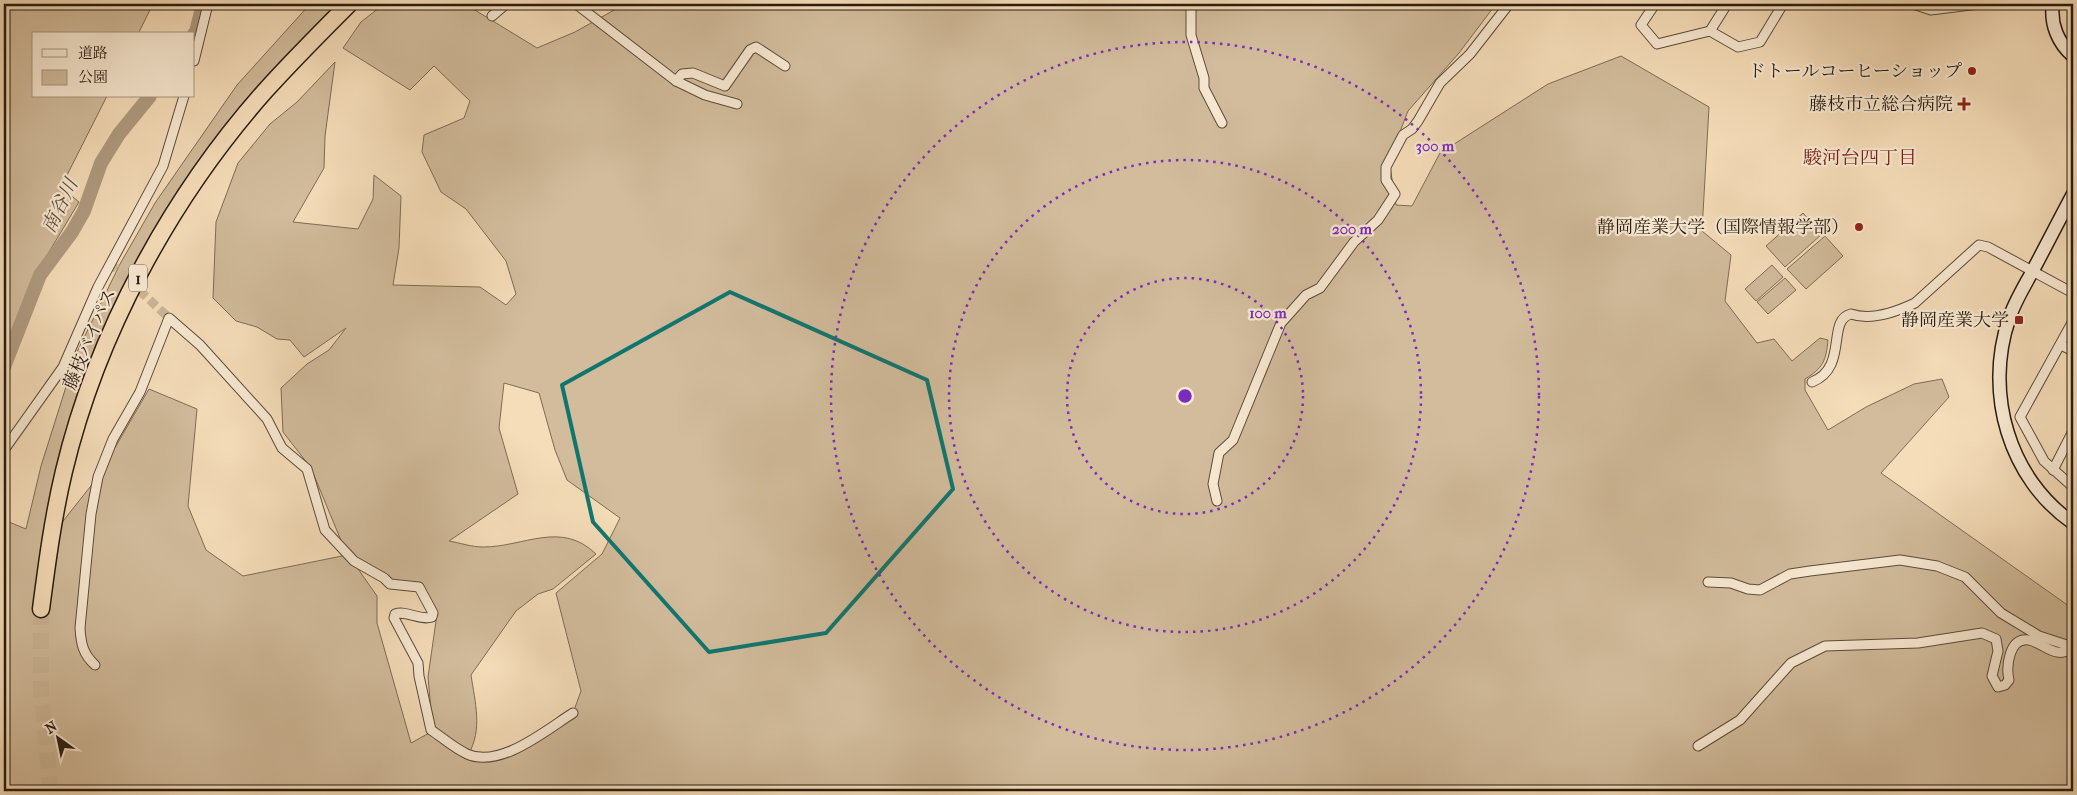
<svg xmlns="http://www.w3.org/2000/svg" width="2077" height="795" font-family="'IM FELL French Canon','Noto Serif JP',serif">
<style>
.green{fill:#d2bc9c;stroke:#7d6c56;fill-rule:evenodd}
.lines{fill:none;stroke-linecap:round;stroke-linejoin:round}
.river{stroke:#af9b80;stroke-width:14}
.street-tunnel{stroke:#ccb697;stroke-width:9;stroke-dasharray:9 4.5;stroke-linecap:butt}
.highway-tunnel{stroke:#ccb697;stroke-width:16;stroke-dasharray:16 8;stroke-linecap:butt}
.street-casing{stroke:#5b4c3a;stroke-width:11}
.secondary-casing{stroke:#281c10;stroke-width:15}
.highway-casing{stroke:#281c10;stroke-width:19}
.street{stroke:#f8e9d2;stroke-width:9}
.secondary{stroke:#f8e9d2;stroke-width:12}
.highway{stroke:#f5ddb9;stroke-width:16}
.marked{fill:none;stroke:#0f766e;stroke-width:4;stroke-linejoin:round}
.ring{fill:none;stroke:#7b2cbf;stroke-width:2.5;stroke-dasharray:2.5 5}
.poi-dot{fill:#8f2418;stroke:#f8e9d2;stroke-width:2}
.labels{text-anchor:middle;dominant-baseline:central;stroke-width:4.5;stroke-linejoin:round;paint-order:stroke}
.shield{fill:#f8e9d2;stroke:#665a4a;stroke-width:1}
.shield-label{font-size:16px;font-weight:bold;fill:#281c10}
.poi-label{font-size:18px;fill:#281c10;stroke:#f8e9d2;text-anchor:end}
.street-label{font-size:18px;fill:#281c10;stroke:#f8e9d2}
.neighbourhood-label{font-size:19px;fill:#7a1f14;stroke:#f8e9d2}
.water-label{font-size:19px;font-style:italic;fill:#5e4f3d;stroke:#f8e9d2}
.centre{fill:#7b2cbf;stroke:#f8e9d2;stroke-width:2.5}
.ring-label{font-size:15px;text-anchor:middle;font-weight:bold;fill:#7b2cbf;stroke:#f8e9d2;stroke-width:4.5;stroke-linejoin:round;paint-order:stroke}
</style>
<rect width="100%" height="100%" fill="#f5ddb9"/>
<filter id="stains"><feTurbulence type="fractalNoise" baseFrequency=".004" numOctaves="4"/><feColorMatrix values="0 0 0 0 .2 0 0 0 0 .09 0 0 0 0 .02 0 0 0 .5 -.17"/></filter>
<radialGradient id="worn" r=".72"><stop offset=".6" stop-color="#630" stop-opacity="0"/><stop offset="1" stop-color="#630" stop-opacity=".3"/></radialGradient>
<g class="green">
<polygon points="4,4 153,4 138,34 34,34 34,96 107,96 61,187 79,202 34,277 4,354"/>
<path d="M 310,4 L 337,4 L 270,73 L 221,133 L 170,206 L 118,297 L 68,431 L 48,540 L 98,477 L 149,389 L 197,409 L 188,506 L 206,550 L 243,576 L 347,555 L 311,468 L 283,432 L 281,388 L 307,364 L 329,350 L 346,328 L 304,357 L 290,340 L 277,339 L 257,327 L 236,321 L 213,298 L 216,222 L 238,163 L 270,124 L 297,102 L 335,62 L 325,136 L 324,168 L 293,222 L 358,229 L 373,199 L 374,175 L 401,196 L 399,248 L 393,285 L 480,287 L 506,305 L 516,294 L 506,261 L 466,209 L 441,192 L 422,152 L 424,135 L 464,118 L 470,101 L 434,66 L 410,90 L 343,48 L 361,22 L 384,4 L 465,4 L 537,48 L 575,32 L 616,9 L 620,4 L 1496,4 L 1459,53 L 1408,111 L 1389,160 L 1396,205 L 1412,206 L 1440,153 L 1548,84 L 1621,56 L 1709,107 L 1702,231 L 1731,255 L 1725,301 L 1757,343 L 1774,339 L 1792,361 L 1820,338 L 1828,340 C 1826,361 1823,368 1805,379 L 1805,390 L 1828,430 L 1866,407 L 1914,384 L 1942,379 L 1949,397 L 1881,473 L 2073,609 L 2073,791 L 4,791 L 4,520 L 26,529 L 41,466 L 77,352 L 120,264 L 155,203 L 237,85 ZM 504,383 L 539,393 L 555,450 L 567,480 L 620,518 L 602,554 L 556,593 L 581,691 L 573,713 C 549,727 493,769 467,759 C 456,755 446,742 437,735 L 468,755 C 483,730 475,702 471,675 L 516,611 L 538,594 L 553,589 L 596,554 C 561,520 524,547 483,547 C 472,547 460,543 449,541 L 518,494 L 499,428 ZM 349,556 L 394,588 L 419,584 L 437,614 L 428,677 L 433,731 L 411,743 L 377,623 L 377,596 Z"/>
<polygon points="1803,213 1822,234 1785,267 1766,246"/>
<polygon points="1825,236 1843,256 1806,289 1787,269"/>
<polygon points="1772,265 1783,277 1756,301 1745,289"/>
<polygon points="1785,278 1796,290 1768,314 1757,302"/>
</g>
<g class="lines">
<g class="river">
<polyline points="194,34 196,32 203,4"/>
<polyline points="4,367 40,275 72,232 84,211 101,163 119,134 150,96"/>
</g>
<polyline class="street-tunnel" points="110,263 169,318"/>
<polyline class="highway-tunnel" points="41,609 41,694 51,791"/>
<g class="street-casing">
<g id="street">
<polyline points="576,4 676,81 705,95 737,104"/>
<polyline points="1191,4 1191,35 1204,78 1204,88 1222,123"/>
<polyline points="1655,4 1641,25 1657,44 1710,31 1738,47 1760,42 1783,4"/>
<polyline points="1913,4 1931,10 1979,4"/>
<polyline points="492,16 506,4"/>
<polyline points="1710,31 1727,4"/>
<polyline points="194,61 208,4"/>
<polyline points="676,81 682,74 693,73 725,86 750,50 756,47 785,66"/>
<polyline points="2073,321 2020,417 2044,461 2073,487"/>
<polyline points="2061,345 2073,351"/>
<path d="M 1812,382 C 1849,367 1826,320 1851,314 C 1871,321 1896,312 1915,303 L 1979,245 L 1988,247 L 2073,293"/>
<polyline points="4,450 63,367 98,287 163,166 184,96"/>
<polyline points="2053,470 2073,431"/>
<polyline points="1217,501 1213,484 1219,453 1233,440 1281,323 1306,295 1320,288 1354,242 1378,220 1395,194 1386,180 1386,167 1403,135 1412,129 1418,121 1440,83 1470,54 1509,4"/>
<polyline points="1708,582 1731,583 1748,589 1760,590 1790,574 1810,571 1900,560 1937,566 1965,577 2001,613 2039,636 2073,647"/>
<path d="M 95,665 C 83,654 81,644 80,628 L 91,514 L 98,477 L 113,439 L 140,392 L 169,318 L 200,345 L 267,419 L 282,448 L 307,469 L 325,530 L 354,561 L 384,578 L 390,584 L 419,587 L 433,613 L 432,617 C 419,621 407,610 395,614 L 394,618 L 418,663 L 419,676 L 431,730 C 443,738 454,748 467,754 C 500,769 546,730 573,713"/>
<path d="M 1698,746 L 1740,720 L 1791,663 L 1825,646 L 1918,643 L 1982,633 L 1996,639 L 1998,651 L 1992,676 L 1998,687 L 2005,685 L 2009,680 C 2006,667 2009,636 2029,640 C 2046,644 2055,660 2073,648"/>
</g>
</g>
<g class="secondary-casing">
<g id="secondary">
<path d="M 2053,4 C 2050,24 2058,43 2073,56"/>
<path d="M 2073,194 C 2059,220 2046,246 2032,272 C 2024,287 2014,303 2009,319 C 1984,393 2009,479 2073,523"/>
</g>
</g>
<g class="highway-casing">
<path id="highway" d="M 41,609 C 47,563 53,517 64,471 C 97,333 171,197 265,91 C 292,61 321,32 349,4"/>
</g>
<use href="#street" class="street"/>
<use href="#secondary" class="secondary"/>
<use href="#highway" class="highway"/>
</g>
<path class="marked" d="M 730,292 L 927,380 L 953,489 L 826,633 L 709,652 L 593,522 L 562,385 Z"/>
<g class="ring">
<circle cx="1185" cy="396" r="118"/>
<circle cx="1185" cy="396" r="236"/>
<circle cx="1185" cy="396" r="354"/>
</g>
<g class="poi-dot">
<circle cx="1972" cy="71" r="5"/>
<path d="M1961.5 96.5h5v5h5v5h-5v5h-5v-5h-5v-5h5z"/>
<circle cx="1859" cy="227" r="5"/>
<rect x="2014" y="315" width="10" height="10" rx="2.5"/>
</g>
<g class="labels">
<rect class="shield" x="129" y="264.5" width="18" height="27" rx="4"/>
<g class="shield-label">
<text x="138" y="278">1</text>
</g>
<g class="poi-label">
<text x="1962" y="71">ドトールコーヒーショップ</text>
<text x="1953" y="104">藤枝市立総合病院</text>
<text x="1849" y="227">静岡産業大学（国際情報学部）</text>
<text x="2009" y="320">静岡産業大学</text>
</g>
<g class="street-label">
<text transform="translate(90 339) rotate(-67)">藤枝バイパス</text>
</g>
<g class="neighbourhood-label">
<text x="1860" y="158">駿河台四丁目</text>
</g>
<g class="water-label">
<text transform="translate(60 206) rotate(-64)">南谷川</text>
</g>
</g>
<circle cx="1185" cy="396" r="8" class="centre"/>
<g class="ring-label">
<text x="1435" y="151">300 m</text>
<text x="1352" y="234">200 m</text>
<text x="1268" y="318">100 m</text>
</g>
<rect width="2077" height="795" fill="none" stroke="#f5ddb9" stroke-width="20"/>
<rect x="5" y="5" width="2067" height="785" fill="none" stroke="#281c10" stroke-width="2.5"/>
<rect x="10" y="10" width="2057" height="775" fill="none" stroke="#281c10"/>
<rect x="32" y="32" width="162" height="65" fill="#f8e9d2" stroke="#a59784"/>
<rect x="42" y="49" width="25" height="8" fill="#f8e9d2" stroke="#a59784"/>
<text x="78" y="58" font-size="15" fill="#281c10">道路</text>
<rect x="42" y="70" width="25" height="15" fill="#d2bc9c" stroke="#a59784"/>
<text x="78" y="82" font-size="15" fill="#281c10">公園</text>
<g transform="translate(58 738) rotate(327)" stroke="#f8e9d2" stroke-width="4" paint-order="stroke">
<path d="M0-4L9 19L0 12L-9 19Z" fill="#281c10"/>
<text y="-8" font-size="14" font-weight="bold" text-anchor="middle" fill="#281c10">N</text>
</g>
<rect width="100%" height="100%" filter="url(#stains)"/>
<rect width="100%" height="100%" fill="url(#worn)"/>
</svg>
